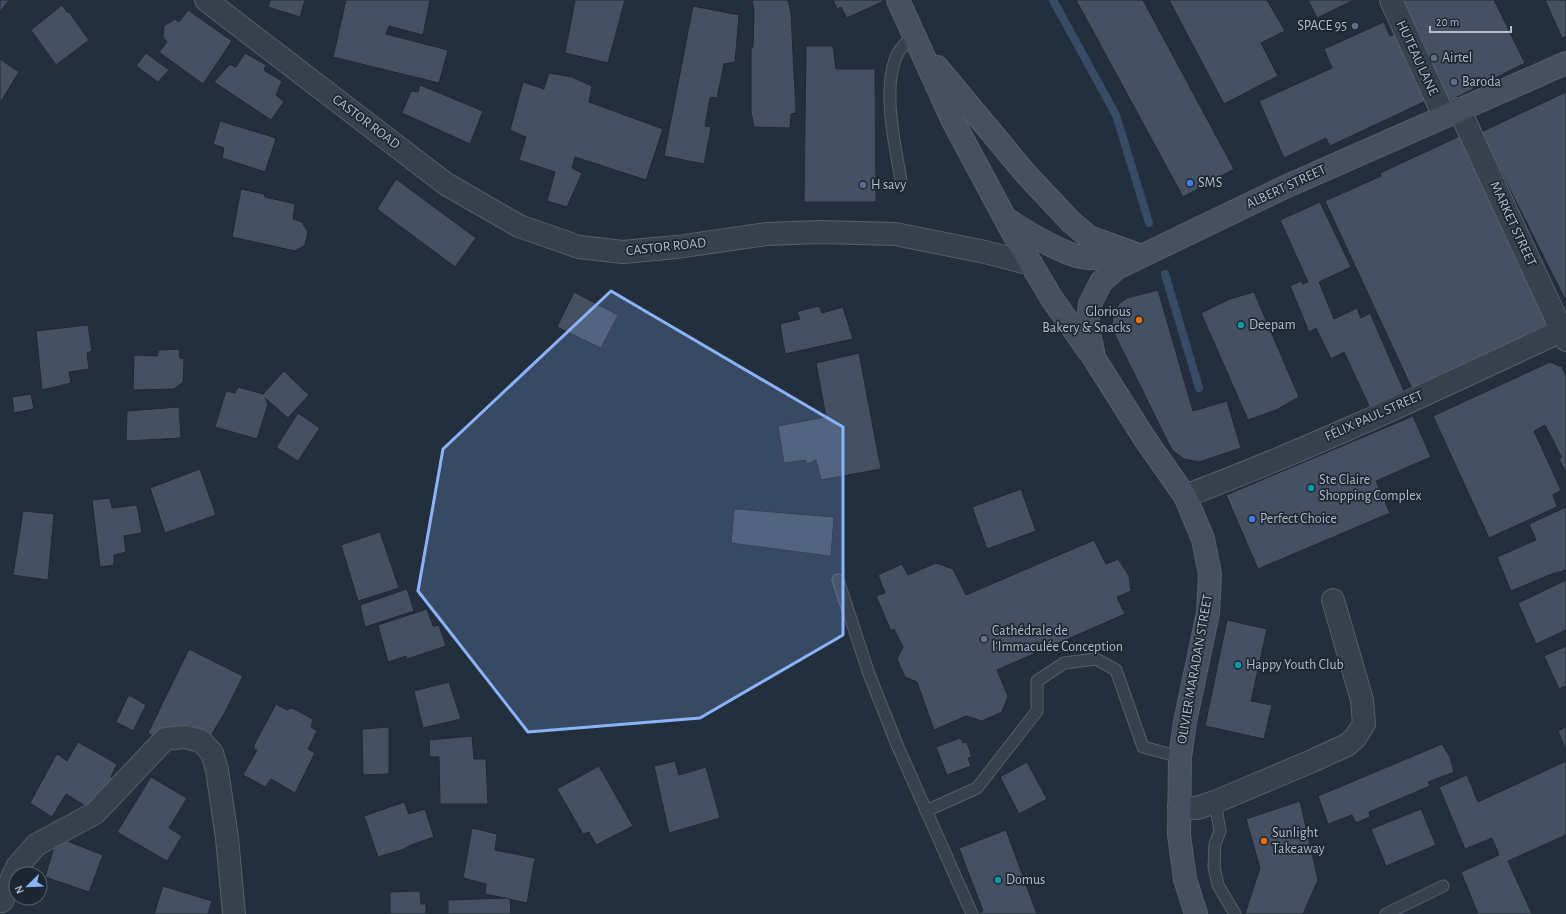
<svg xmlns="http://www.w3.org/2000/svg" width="1566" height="914" font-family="'Alegreya Sans',sans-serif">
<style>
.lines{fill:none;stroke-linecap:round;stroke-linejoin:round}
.stream{stroke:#394c67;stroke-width:8}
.building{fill:#455162;stroke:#1f2835}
.service-casing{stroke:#565f6c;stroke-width:13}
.minor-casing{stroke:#565f6c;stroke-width:24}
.tertiary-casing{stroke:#565f6c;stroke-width:24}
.secondary-casing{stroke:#565f6c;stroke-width:24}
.service{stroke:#38414e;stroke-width:11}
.minor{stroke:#38414e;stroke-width:22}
.tertiary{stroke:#38414e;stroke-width:22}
.secondary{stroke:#465061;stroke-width:22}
.marked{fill:#8ab4f8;fill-opacity:0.2;stroke:#8ab4f8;stroke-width:3;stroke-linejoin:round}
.service-dot{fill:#5c6f8a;stroke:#1d2633;stroke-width:1.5}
.shop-dot{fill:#3f7fe0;stroke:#1d2633;stroke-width:1.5}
.food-dot{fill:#e8710a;stroke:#1d2633;stroke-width:1.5}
.culture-dot{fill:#0f9aa8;stroke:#1d2633;stroke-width:1.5}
.worship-dot{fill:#6b7280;stroke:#1d2633;stroke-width:1.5}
.labels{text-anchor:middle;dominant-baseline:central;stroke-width:3.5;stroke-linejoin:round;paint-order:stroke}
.poi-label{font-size:14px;fill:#b4bcc9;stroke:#1d2633;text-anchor:start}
.street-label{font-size:14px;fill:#b4bcc9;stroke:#1d2633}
</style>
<rect width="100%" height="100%" fill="#242f3e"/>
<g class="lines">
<g class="stream">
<polyline points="1053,0 1116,115 1149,223"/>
<polyline points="1165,274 1199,388"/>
</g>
</g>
<g class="building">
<polygon points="0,0 9,0 0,12"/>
<polygon points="270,0 305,0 300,17 268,7"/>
<polygon points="346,0 430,0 423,35 389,26 386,34 448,50 439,83 333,57"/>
<polygon points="575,0 625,0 608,63 565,53"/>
<polygon points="752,0 788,0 791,13 796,113 791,114 790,128 754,127 751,112 751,48 753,47 754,11"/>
<polygon points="833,0 886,0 847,18 841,7 837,9"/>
<polygon points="1076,0 1143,0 1234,169 1183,197"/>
<polygon points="1169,0 1267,0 1285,31 1261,43 1278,76 1224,104"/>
<polygon points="1308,0 1354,0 1317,18"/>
<polygon points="1399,0 1494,0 1525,63 1449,101"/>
<polygon points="1545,0 1566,0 1566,37 1562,38"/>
<polygon points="62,5 68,13 69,12 89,40 56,65 31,30"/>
<polygon points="693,6 739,15 735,62 724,64 717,98 712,97 710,98 705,126 711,127 711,128 704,164 664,156"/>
<polygon points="188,10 232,41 203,84 160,53 160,51 167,42 163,37 164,26 175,19 179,22"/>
<polygon points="1384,22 1390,36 1396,34 1426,101 1330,146 1326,138 1284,158 1259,101 1332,68 1324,49"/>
<polygon points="806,46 833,46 836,69 875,69 876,202 804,202"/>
<polygon points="146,53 169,70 158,82 136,66"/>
<polygon points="245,53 266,65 264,69 265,71 282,81 276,95 284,102 271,120 214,82 229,65 230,64 236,67"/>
<polygon points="0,59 19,72 0,103"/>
<polygon points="549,73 572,77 592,86 589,102 663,129 646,180 575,157 572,168 582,173 567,207 547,201 555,172 519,160 526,137 510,130 523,82 544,89"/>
<polygon points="420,85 483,111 470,144 402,113 411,91 418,92"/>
<polygon points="1566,92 1566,301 1481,132"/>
<polygon points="220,121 273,137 276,139 265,172 222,158 224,148 213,144"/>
<polygon points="1464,134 1551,327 1413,391 1325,201 1381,176 1380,173"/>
<polygon points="396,179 476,238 455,267 377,209"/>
<polygon points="241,189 264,194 265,197 295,204 293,219 302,222 308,232 305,245 295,251 232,237"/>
<polygon points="1320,202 1351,267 1319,282 1334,319 1357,308 1361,318 1370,313 1404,391 1370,408 1344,352 1331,359 1316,328 1309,332 1290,286 1301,281 1303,284 1308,282 1280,220"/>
<polygon points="1158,290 1193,411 1227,401 1241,448 1199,462 1184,459 1173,451 1169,444 1114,333 1112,324 1113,314 1119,304 1127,298"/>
<polygon points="574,292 618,315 601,348 557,327"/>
<polygon points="1254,292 1299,397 1276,410 1248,420 1201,313 1230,299"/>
<polygon points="819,306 822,313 843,307 853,339 785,354 780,324 800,319 797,312 799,311"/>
<polygon points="88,325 92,351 87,353 89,369 69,372 71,383 42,390 36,331"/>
<polygon points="179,349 180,358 184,359 183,382 174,389 133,390 134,355 157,356 158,355 158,351 160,350"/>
<polygon points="859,353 881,469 821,480 816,460 807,464 805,460 784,463 778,426 826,417 816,363"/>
<polygon points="1550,362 1562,367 1566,376 1566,473 1559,459 1561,458 1561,456 1545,425 1534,431 1561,490 1553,495 1557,507 1489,538 1433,416"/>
<polygon points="284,371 309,395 288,418 265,398 268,404 257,439 215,427 226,391 235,393 238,387 263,394"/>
<polygon points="31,394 34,409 14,413 12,397"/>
<polygon points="179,407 181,438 126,441 127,411"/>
<polygon points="298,413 320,428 298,461 277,448 277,446"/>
<polygon points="1413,416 1431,457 1376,481 1390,513 1258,569 1226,495"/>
<polygon points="200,469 216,515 165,533 150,488"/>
<polygon points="1021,489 1036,531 987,549 972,507"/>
<polygon points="110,498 112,508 137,505 142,533 124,536 126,552 114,555 114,565 100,567 92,500"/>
<polygon points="1566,507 1566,570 1552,574 1511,591 1497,557 1536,540 1529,524"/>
<polygon points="736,509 834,517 831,555 829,556 731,543 734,511"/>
<polygon points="23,511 54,514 48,580 13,575"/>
<polygon points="380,532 399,588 358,601 341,545"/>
<polygon points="1094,540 1106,564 1118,559 1129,576 1131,591 1117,597 1125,614 997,670 1008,696 1002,712 982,721 966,716 934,730 917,682 905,677 897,659 903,647 894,629 891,631 876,596 885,593 878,575 902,564 908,575 936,563 953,569 966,595"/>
<polygon points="1566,580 1566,630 1536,644 1518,603"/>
<polygon points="407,589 414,611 365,627 360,605"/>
<polygon points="427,609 433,626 439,625 446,646 407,659 406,656 388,662 378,625"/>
<polygon points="1227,620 1267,629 1251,701 1272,705 1264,739 1205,726"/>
<polygon points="1566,646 1566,686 1559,689 1544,656"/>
<polygon points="189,649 243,676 225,712 210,737 208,738 189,725 174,750 148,733"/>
<polygon points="449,682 461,719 423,728 414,691"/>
<polygon points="128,696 131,696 146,705 133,731 116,722"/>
<polygon points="276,704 287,710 291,708 294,709 313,719 311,727 317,731 308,749 315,753 295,793 271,779 265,787 243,775 257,750 254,749 254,745"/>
<polygon points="389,727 389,774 363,775 362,729"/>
<polygon points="1566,727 1566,750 1558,731"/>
<polygon points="472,736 474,759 485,759 486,760 488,804 440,804 439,757 430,757 429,740"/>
<polygon points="960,738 963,743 966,742 967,743 972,757 968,758 971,766 947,775 936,747"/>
<polygon points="78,742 117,764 111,777 115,780 92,810 66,794 52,817 30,803 56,755 58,754 67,761"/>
<polygon points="1442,744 1450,757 1454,772 1428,782 1430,786 1369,812 1370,817 1356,823 1352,815 1328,824 1318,796"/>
<polygon points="675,761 679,775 706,767 720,818 669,833 654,766"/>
<polygon points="1566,761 1566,835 1508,861 1532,914 1478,914 1461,872 1499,855 1492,838 1465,849 1439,787 1467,775 1478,802"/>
<polygon points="1027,762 1047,799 1019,814 1000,777"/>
<polygon points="599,766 633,826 596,845 589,832 583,834 557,789"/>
<polygon points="151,777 187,798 169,828 182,836 167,861 117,832"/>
<polygon points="1300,801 1318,880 1303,914 1245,914 1260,868 1246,819"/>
<polygon points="404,802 409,814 425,809 434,837 411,845 404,849 378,857 364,816"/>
<polygon points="1421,809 1436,845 1386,866 1371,829"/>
<polygon points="472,828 497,834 495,850 535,858 527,903 485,894 486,884 463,878"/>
<polygon points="1006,830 1037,914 976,914 983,911 959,848"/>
<polygon points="57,837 103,855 89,892 45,877"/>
<polygon points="163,886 212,901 208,914 154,914"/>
<polygon points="420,891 421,904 426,904 426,914 390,914 390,892"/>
<polygon points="506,898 510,899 511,914 448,914 448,900"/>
</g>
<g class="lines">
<g class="service-casing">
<g id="service">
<path d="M 901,180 C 895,145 881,86 898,53 C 902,46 909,40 914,35"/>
<polyline points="838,580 869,674 898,747 972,914"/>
<polyline points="1215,802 1220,831 1215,844 1214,867 1218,885 1235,914"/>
<polyline points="926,811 977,788 1037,711 1037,681 1064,663 1096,659 1116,670 1143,747 1180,757"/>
<polyline points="1386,914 1443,886"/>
</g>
</g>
<g class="minor-casing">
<g id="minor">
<polyline points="1459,109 1566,340"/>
<path d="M 1185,496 C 1313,448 1437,389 1561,331"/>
<polyline points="1179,807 1197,808 1215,802 1312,761 1347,745 1355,738 1364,724 1362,700 1333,600"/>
<polyline points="2,901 17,867 36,845 95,813 165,739 185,737 201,741 212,753 217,770 227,838 234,914"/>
</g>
</g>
<g class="tertiary-casing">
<g id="tertiary">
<polyline points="206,0 446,184 519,226 579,247 623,252 677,247 766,234 820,232 895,234 985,252 1031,264"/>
<polyline points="1391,0 1444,116"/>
</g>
</g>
<g class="secondary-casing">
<g id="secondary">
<polyline points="898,0 952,119 1013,233 1052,299 1094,358 1145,439 1185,496 1203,539 1210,574 1208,613 1185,722 1180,757 1179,835 1185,879 1196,914"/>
<polyline points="937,67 1026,174 1071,222 1089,237 1142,256"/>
<path d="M 1007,219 C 1024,231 1061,253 1081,257 C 1097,260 1115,258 1131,256"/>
<polyline points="1093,351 1087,326 1090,304 1101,282 1117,268 1285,187 1566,63"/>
</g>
</g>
<use href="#service" class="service"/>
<use href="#minor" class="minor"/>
<use href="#tertiary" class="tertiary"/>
<use href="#secondary" class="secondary"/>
</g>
<path class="marked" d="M 611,291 L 843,427 L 843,635 L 700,718 L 528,732 L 418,591 L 443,449 Z"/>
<g class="service-dot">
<circle cx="1355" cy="26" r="4"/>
<circle cx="1434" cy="58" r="4"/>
<circle cx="1454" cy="82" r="4"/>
<circle cx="863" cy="185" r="4"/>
</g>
<g class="shop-dot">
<circle cx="1190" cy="183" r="4"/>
<circle cx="1252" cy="519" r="4"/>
</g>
<g class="food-dot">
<circle cx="1139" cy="320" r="4"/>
<circle cx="1264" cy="841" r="4"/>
</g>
<g class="culture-dot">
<circle cx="1241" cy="325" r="4"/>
<circle cx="1311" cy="488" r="4"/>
<circle cx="1238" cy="665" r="4"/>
<circle cx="998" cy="880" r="4"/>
</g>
<circle class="worship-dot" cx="984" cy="639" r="4"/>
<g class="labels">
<g class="poi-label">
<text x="1347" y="26" text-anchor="end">SPACE 95</text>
<text x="1442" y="58">Airtel</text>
<text x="1462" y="82">Baroda</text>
<text x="1198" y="183">SMS</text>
<text x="871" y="185">H savy</text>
<text x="1131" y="312" text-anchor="end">Glorious<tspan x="1131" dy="16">Bakery &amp; Snacks</tspan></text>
<text x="1249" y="325">Deepam</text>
<text x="1319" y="480">Ste Claire<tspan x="1319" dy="16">Shopping Complex</tspan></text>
<text x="1260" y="519">Perfect Choice</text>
<text x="992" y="631">Cathédrale de<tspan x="992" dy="16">l'Immaculée Conception</tspan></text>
<text x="1246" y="665">Happy Youth Club</text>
<text x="1272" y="833">Sunlight<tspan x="1272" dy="16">Takeaway</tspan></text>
<text x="1006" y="880">Domus</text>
</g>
<g class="street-label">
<text transform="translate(1417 58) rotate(65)">HUTEAU LANE</text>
<text transform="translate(366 122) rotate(37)">CASTOR ROAD</text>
<text transform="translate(1286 187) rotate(-25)">ALBERT STREET</text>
<text transform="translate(1513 224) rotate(65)">MARKET STREET</text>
<text transform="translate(666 247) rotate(-6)">CASTOR ROAD</text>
<text transform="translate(1374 416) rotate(-24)">FÉLIX PAUL STREET</text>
<text transform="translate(1195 669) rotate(-80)">OLIVIER MARADAN STREET</text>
</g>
</g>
<g transform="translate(28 886) rotate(247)"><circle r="19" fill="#1d2633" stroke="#59626f"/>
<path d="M0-3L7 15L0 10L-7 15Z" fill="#8ab4f8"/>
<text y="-6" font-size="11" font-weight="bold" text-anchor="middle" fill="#b4bcc9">N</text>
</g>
<path d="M1430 26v6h81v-6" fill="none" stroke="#b4bcc9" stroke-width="2"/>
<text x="1436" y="26" font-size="12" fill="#b4bcc9" stroke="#1d2633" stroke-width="3" paint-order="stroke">20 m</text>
</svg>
